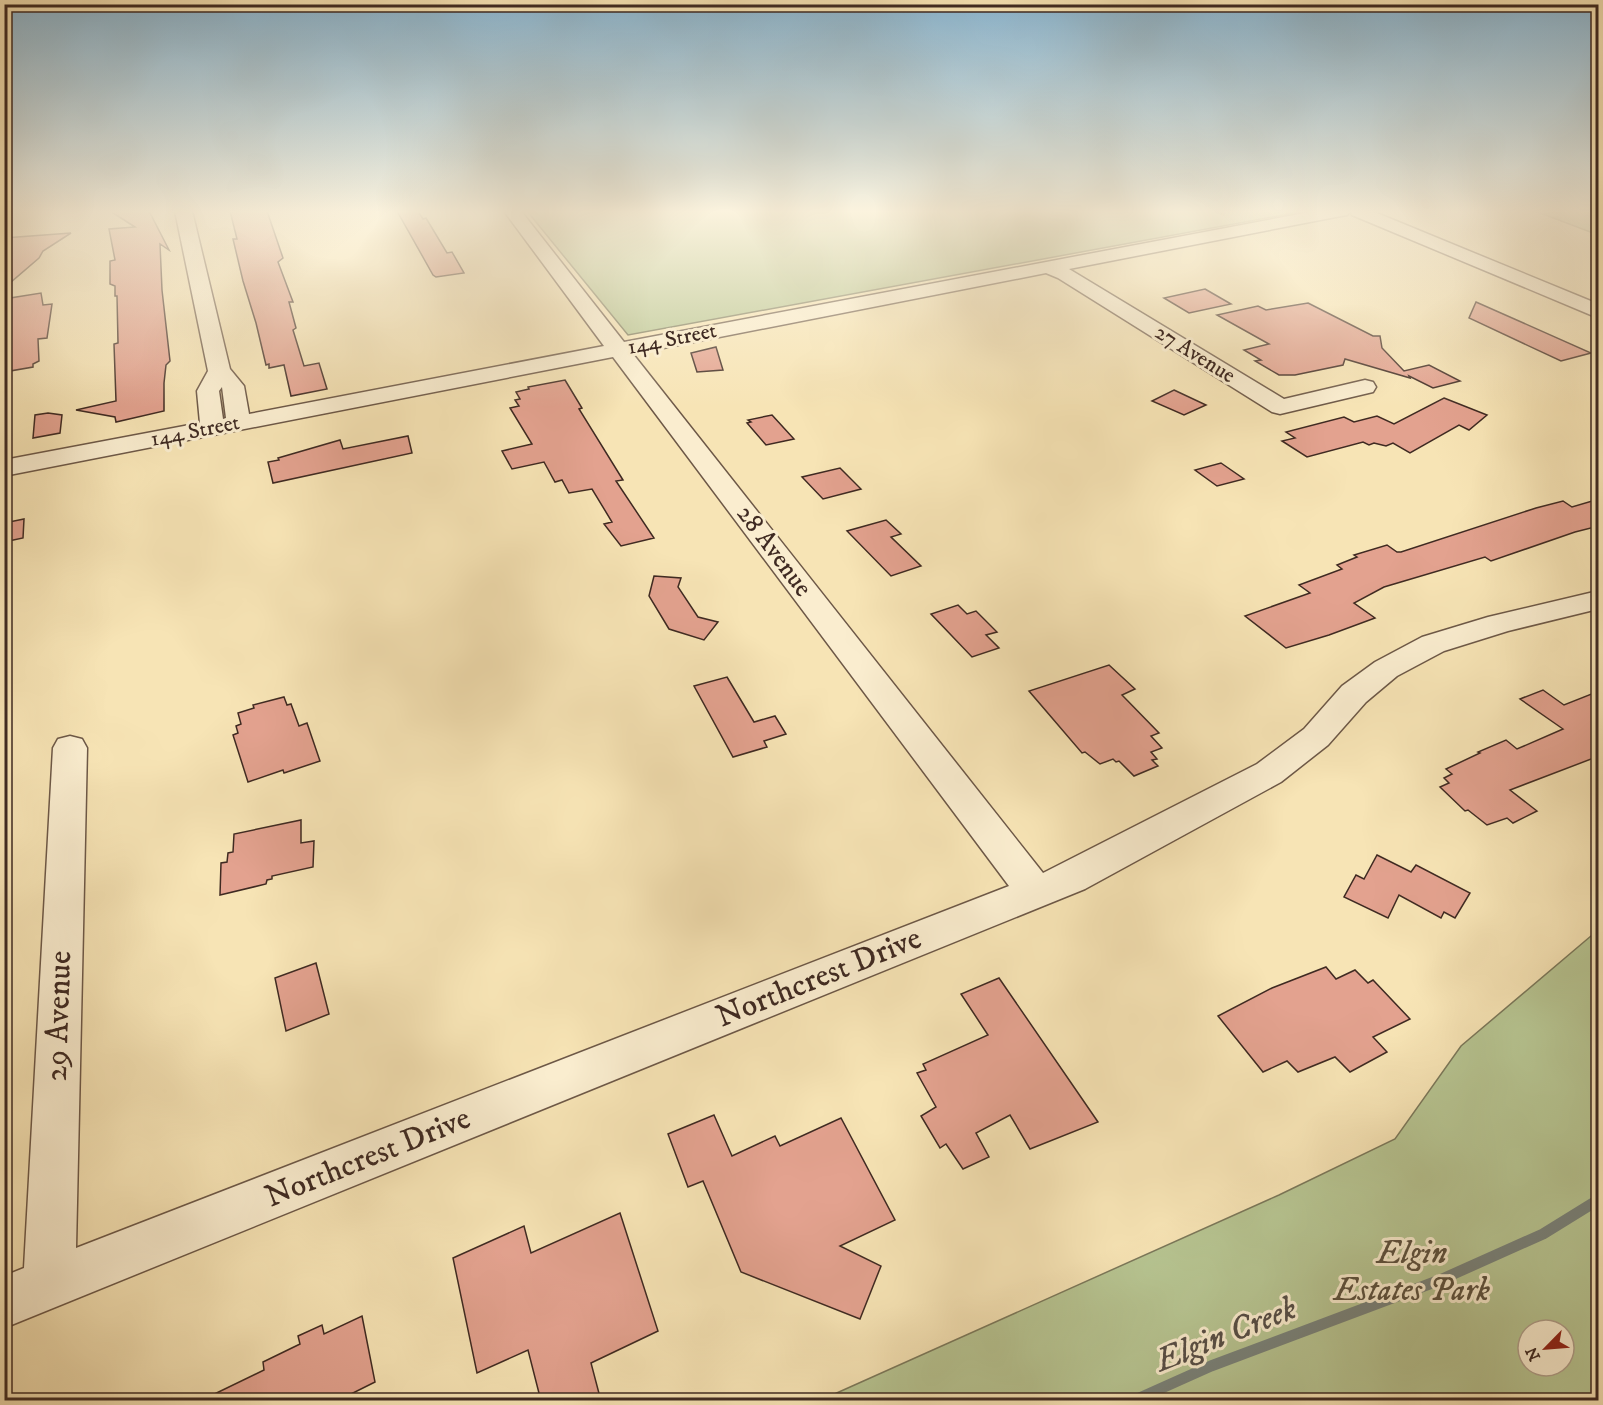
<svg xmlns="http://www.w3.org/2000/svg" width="1603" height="1405" font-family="'IM FELL DW Pica',serif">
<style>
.green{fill:#b7c592;stroke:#7b785a;stroke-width:1.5;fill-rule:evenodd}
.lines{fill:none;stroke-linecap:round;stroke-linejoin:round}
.stream{stroke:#79827a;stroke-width:11}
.building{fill:#e3a28f;stroke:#3f2a22;stroke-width:1.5}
.minor-casing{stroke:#6d5847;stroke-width:3}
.path{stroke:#3f2a22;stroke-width:2;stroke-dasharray:1 1.5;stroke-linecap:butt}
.minor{fill:#faedcf;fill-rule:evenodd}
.labels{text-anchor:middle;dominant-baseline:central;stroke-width:6;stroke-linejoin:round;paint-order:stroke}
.far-street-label{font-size:22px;fill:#3f2a22;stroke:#faedcf}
.street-label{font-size:26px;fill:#3f2a22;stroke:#faedcf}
.near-street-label{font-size:32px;fill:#3f2a22;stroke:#faedcf}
.near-park-label{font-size:32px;font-style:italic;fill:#5d513e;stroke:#faedcf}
.near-water-label{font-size:33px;font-style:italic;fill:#574f47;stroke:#faedcf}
</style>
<rect width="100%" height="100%" fill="#f7e4b5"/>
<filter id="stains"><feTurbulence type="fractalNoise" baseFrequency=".00333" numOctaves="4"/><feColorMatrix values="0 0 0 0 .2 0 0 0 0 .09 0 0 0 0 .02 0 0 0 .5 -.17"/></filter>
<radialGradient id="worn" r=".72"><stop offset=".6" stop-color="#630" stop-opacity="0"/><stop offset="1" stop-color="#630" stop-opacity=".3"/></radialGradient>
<g class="green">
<polygon points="527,211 1305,211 628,335"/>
<polygon points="1535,211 1597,211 1598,235"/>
<path d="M 1598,930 L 1598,1400 L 821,1400 L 1279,1195 L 1395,1139 L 1461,1046 ZM 1528,1330 L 1564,1330 L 1564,1366 L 1528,1366 Z"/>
</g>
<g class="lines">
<polyline class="stream" points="1135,1400 1211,1366 1440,1280 1543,1234 1598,1200"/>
</g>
<g class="building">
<polygon points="110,211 149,211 169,250 160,244 162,290 170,361 166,365 164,383 164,411 116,422 115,417 76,410 116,401 114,344 118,343 117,296 115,296 115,286 110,284 110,261 115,260 109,229 135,227"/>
<polygon points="230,211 267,211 283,258 278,262 293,302 289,302 296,328 293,330 304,366 319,363 327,389 291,396 284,365 269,368 269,364 266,365 256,323 243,281 233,239 237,239"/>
<polygon points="397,211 418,211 423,219 426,218 447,253 452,252 464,273 436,277 433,275"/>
<polygon points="71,233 43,251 39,258 4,288 4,238"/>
<polygon points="1205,289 1231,304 1189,313 1164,298"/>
<polygon points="41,293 43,305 52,304 47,338 38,339 39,361 33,364 33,367 4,372 4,299"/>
<polygon points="1476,302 1591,353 1561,361 1469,318"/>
<polygon points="1308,303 1373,336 1380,336 1382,348 1404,371 1429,365 1460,381 1433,388 1409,376 1410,378 1345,359 1343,365 1295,375 1279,375 1255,361 1261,360 1244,350 1269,344 1217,315 1258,306 1266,310"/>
<polygon points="716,347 723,370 697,372 691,353"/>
<polygon points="565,380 582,408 579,409 623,480 616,481 654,538 621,546 604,524 612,522 592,489 569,493 562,480 555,482 544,462 512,469 502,451 532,444 510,408 519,406 515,400 520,399 516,392 529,389 528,387"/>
<polygon points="1174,390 1206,405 1184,415 1152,401"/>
<polygon points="1444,398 1487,415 1469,430 1459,425 1410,453 1393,443 1386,446 1374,443 1369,445 1363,442 1307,457 1282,441 1295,438 1286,432 1344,417 1354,422 1377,416 1394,424"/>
<polygon points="48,413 62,415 60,433 33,438 35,415"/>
<polygon points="772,415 794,439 766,445 747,423 751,422 748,420"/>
<polygon points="408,436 412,453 273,483 268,462 279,460 278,458 340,440 343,449"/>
<polygon points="1221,463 1244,479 1217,486 1195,470"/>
<polygon points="840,468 861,489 823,499 802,477"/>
<polygon points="1599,499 1599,526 1575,532 1491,561 1485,557 1384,587 1354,603 1375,618 1329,635 1286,648 1245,616 1310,593 1299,585 1342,569 1337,565 1357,557 1354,555 1387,545 1397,552 1401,552 1536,508 1563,501 1572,507"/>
<polygon points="24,519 23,538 4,542 4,523"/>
<polygon points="886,520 901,534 891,537 921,566 891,576 847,531"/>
<polygon points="654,576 681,578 678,587 698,617 718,622 704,640 669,629 649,596"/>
<polygon points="958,605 967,614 976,611 997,632 986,635 999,648 972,657 931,614"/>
<polygon points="1109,665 1135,689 1122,695 1159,733 1151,736 1162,748 1151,752 1157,759 1152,760 1158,766 1134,776 1119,761 1116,762 1113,759 1100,764 1085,752 1082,753 1029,691"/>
<polygon points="727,677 754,722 775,716 786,734 764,741 767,747 733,757 694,686"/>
<polygon points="1543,690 1564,705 1599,691 1599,756 1510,790 1537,811 1513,823 1507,818 1487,825 1468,810 1465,811 1440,787 1449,783 1444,778 1452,774 1446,769 1480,753 1478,752 1506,740 1517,749 1563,729 1520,699"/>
<polygon points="284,697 287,705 291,704 299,726 307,723 320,761 284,773 283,770 248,782 233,735 238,733 236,726 241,724 238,713 254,708 253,705"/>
<polygon points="301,820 301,843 314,841 313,867 272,876 272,879 267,880 266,884 220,895 221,863 227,862 228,853 233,852 234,834"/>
<polygon points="1377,855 1411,872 1416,865 1470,893 1455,918 1444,912 1441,918 1399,895 1388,918 1344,897 1356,875 1364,879"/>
<polygon points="316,963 329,1014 286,1031 275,978"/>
<polygon points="1326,967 1336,979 1355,970 1368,983 1373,980 1410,1019 1373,1037 1387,1052 1350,1072 1335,1057 1298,1072 1287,1061 1263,1072 1218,1016 1272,988"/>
<polygon points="999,978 1098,1122 1030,1149 1010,1115 976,1133 989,1157 963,1169 946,1144 940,1148 921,1116 936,1107 917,1073 926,1070 923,1064 988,1035 961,994"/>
<polygon points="714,1115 732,1156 775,1136 780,1146 841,1118 895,1220 840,1246 881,1266 860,1319 741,1272 703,1181 688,1187 668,1134"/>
<polygon points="620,1213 658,1331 591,1363 601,1401 541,1401 528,1350 477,1373 453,1258 524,1226 531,1253"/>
<polygon points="362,1316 375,1382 337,1401 200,1401 264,1370 263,1362 300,1344 298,1336 322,1325 324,1334"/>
</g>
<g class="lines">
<g class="minor-casing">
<path id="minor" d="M 175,211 L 192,211 L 230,369 L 244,386 L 249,414 L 604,346 L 504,211 L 521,211 L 624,342 L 1315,211 L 1372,211 L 1598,304 L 1598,317 L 1591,315 L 1352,215 L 1350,211 L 1347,215 L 1341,216 L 1069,269 L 1284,399 L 1365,380 L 1373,382 L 1376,387 L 1373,392 L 1280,414 L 1272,412 L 1058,278 L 1046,273 L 633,354 L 1043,873 L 1257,764 L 1304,729 L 1342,686 L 1375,662 L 1422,637 L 1488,617 L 1598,591 L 1598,609 L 1508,631 L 1444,651 L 1397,676 L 1366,702 L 1328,745 L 1281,782 L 1085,889 L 4,1328 L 4,1276 L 24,1268 L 53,748 L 58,739 L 70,736 L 82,739 L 87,748 L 76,1248 L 1009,886 L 613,357 L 4,476 L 4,460 L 200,423 L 197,391 L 208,371 ZM 222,387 L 226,418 L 223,419 L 219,391 Z"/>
</g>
<polyline class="path" points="1214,211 1225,215"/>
<use href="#minor" class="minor"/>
</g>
<linearGradient id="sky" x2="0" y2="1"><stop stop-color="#8bb8d4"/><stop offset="0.52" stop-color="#fbf3de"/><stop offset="1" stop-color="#fbf3de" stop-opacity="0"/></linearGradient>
<rect width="1603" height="407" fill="url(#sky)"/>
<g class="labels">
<g class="far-street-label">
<text transform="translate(672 339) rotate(-11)">144 Street</text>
<text transform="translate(1195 354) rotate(32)">27 Avenue</text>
<text transform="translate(195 431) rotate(-11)">144 Street</text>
</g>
<g class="street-label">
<text transform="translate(774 551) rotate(53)">28 Avenue</text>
</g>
<g class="near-street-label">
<text transform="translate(819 978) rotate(-22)">Northcrest Drive</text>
<text transform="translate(59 1016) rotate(-88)">29 Avenue</text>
<text transform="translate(368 1158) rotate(-22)">Northcrest Drive</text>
</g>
<g class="near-park-label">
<text x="1412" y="1254">Elgin<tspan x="1412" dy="37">Estates Park</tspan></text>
</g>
<g class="near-water-label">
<text transform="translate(1226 1335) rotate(-22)">Elgin Creek</text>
</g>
</g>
<rect width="1603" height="1405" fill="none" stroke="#f7e4b5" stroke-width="24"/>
<rect x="6" y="6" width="1591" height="1393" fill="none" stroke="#3f2a22" stroke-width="3"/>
<rect x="12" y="12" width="1579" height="1381" fill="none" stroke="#3f2a22" stroke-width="1.5"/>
<g transform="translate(1546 1348) rotate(245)"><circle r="28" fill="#faedcf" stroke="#af9f8a" stroke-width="1.5"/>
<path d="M0-4.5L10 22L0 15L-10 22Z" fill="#8f2418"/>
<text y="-9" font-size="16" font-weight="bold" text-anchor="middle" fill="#3f2a22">N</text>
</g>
<rect width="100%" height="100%" filter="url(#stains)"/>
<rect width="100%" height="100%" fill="url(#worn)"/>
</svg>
